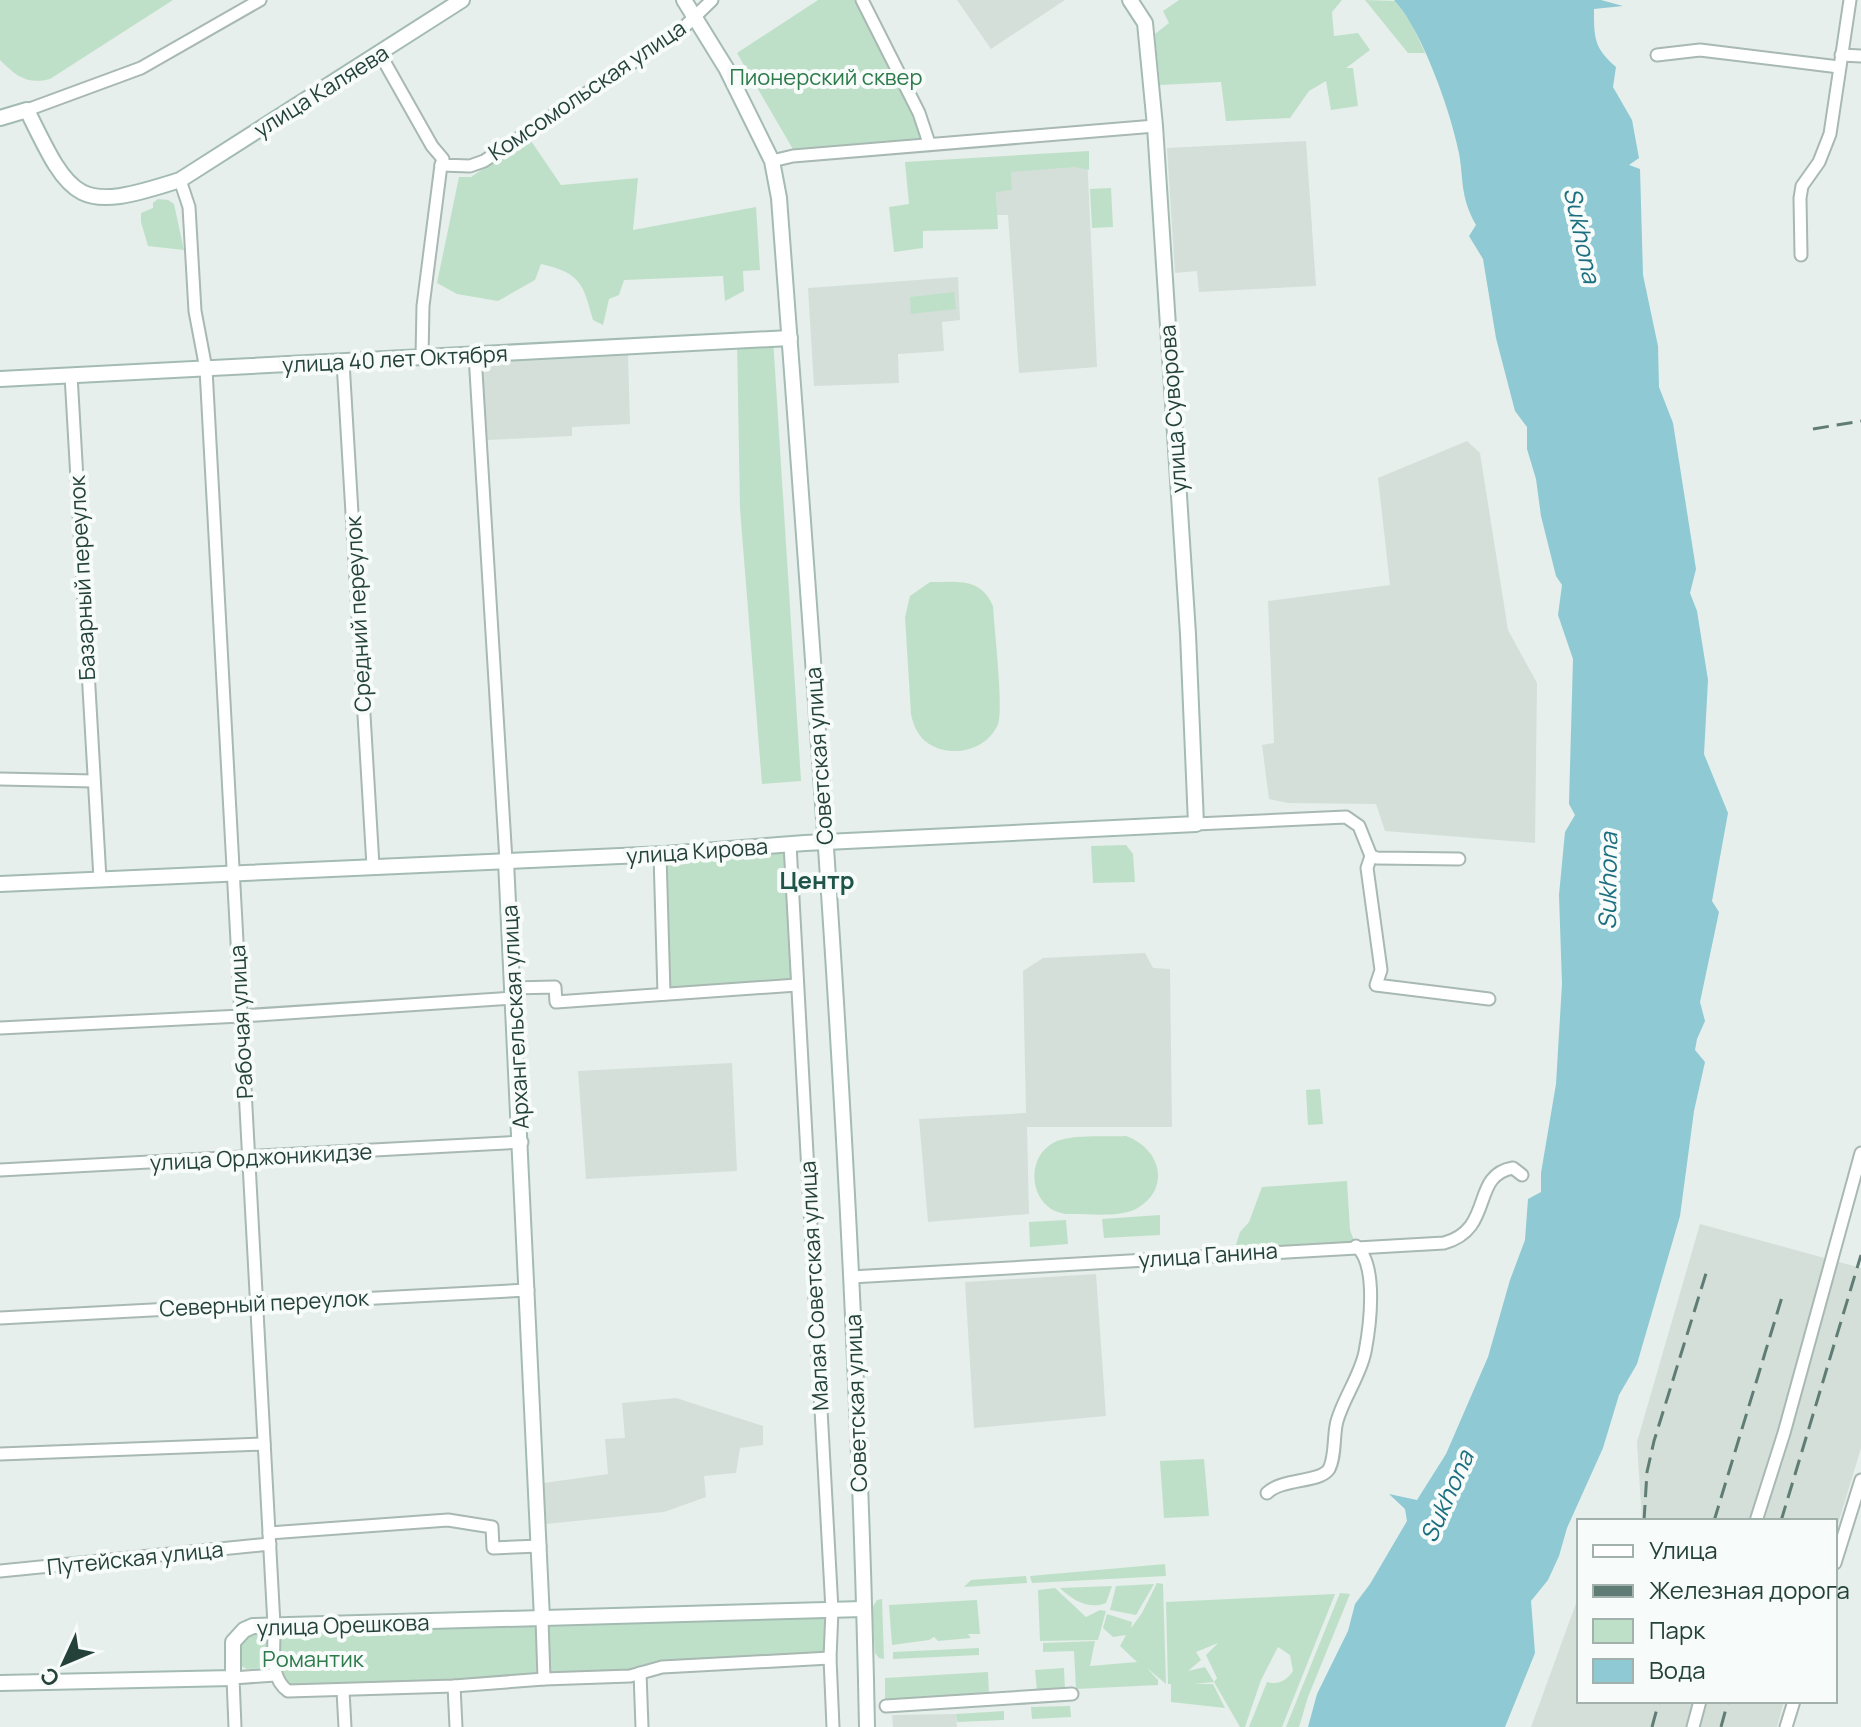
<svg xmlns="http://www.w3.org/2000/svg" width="1861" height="1727" font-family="Manrope,sans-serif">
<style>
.built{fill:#d4dfda}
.green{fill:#bfe0c8;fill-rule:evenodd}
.water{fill:#8ec9d4}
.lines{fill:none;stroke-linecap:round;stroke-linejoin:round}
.street-casing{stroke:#a8b8b2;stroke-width:15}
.secondary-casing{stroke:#a4bbb3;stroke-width:18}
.street{stroke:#fff;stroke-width:11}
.secondary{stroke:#fff;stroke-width:14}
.rail{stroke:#5f7d75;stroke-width:3;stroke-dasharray:16 8;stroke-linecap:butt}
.labels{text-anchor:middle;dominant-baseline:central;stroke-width:8;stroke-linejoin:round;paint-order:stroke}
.park-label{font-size:22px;fill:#2d7a4b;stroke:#f7fbf9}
.street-label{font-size:22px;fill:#24423a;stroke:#f7fbf9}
.water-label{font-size:24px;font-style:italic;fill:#1c6f80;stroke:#f7fbf9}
.neighbourhood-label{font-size:24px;font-weight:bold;fill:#1f5548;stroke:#f7fbf9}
</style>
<rect width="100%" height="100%" fill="#e6efeb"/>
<g class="built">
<polygon points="957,0 1065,0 991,49"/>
<polygon points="1306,141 1316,286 1199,292 1197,271 1175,273 1167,148"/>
<polygon points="1087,156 1097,367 1019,373 1008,215 997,215 995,165"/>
<polygon points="958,277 960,320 942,322 944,351 898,354 899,383 814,386 808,288"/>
<polygon points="628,354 630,424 572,427 572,436 486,440 481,362"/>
<polygon points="1467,441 1480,453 1508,630 1537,683 1535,843 1385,831 1376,804 1288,803 1269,799 1262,745 1274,743 1268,601 1390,585 1378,478"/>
<polygon points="1145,953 1153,968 1170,969 1172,1127 1027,1127 1029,1214 928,1222 919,1119 1026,1113 1023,971 1043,958"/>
<polygon points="732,1063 737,1171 586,1179 578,1071"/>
<polygon points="1700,1224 1861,1268 1861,1448 1835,1534 1835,1521 1642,1521 1637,1442"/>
<polygon points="1096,1274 1106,1416 974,1428 965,1282"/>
<polygon points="676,1398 763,1426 763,1445 740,1448 736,1473 704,1476 706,1497 664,1512 546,1524 544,1483 608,1474 605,1439 625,1438 622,1403"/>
<polygon points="1579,1595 1579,1701 1784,1701 1777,1727 1531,1727"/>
<polygon points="956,1714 957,1727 893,1727 892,1715"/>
</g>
<g class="green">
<path d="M 0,0 L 173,0 L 50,79 C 27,85 16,76 0,60 Z"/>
<polygon points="818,0 860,0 916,114 923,140 794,151 737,53"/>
<polygon points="1179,0 1342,0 1332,12 1334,36 1358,33 1370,50 1346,68 1353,68 1358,106 1331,110 1326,81 1309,91 1290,118 1226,121 1221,82 1160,85 1155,34 1169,23 1163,11"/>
<polygon points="1365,0 1396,1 1412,25 1425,53 1408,53"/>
<path d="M 529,138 L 561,185 L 638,178 L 633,230 L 756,207 L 760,270 L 743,271 L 744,291 L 725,301 L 723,276 L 624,280 L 619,295 L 609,299 L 603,325 L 593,320 C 583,284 581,273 541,264 L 535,280 L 498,301 L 457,294 L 437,283 L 459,177 L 471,177 Z"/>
<polygon points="1089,151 1089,170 1075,167 1011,172 1012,190 996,192 998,229 923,231 923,248 894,252 889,207 909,204 905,162"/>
<polygon points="1111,188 1113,227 1092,228 1090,189"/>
<polygon points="158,199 168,200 174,204 184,250 148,246 141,222 141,213 153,208 153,203"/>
<polygon points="954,292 956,309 911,314 910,297"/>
<polygon points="773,338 801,781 762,784 740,509 737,340"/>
<path d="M 930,582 C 957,582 981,577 993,606 C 994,626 1004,711 998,724 C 987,751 949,760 925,741 C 917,734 913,724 911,714 L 905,617 L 910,596 Z"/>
<polygon points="1126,845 1133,854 1135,882 1093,883 1091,846"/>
<polygon points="785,849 791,982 666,990 664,859"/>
<polygon points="1320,1089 1323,1124 1308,1125 1306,1090"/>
<path d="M 1126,1136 C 1162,1149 1172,1191 1134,1210 C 1118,1217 1090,1214 1072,1214 C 1031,1216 1020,1157 1057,1141 C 1074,1134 1107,1137 1126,1136 Z"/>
<polygon points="1347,1181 1350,1230 1356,1246 1233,1254 1240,1232 1249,1222 1262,1187"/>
<polygon points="1160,1215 1160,1235 1104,1238 1102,1219"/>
<polygon points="1066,1220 1068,1244 1030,1247 1029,1222"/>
<polygon points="1204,1459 1209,1516 1164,1518 1160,1461"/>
<polygon points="1165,1564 1166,1576 1032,1583 1030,1576"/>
<polygon points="1026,1576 1027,1583 964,1587 971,1580"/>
<polygon points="1157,1583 1163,1584 1166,1684 1147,1668 1158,1680 1158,1685 1076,1689 1074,1651 1043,1652 1043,1643 1095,1641 1090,1666 1137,1662 1120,1646 1126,1635 1113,1637 1103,1628 1107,1614 1132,1622 1131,1628 1142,1613"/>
<polygon points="1154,1584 1136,1615 1110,1610 1116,1586"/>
<path d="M 1112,1586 L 1106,1603 C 1089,1610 1072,1600 1060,1588 Z"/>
<polygon points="1055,1588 1086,1617 1100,1610 1106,1611 1098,1640 1040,1641 1038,1590"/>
<polygon points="1340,1593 1350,1594 1308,1697 1299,1727 1286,1727"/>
<path d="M 1335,1594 L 1282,1727 L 1249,1727 L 1267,1682 C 1278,1685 1286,1681 1293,1671 L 1290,1655 L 1278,1647 L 1261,1680 L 1245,1727 L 1240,1727 L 1214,1682 L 1194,1684 L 1213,1684 L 1225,1708 L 1171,1702 L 1171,1684 L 1168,1684 L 1166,1602 ZM 1218,1643 L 1206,1655 L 1217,1678 L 1214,1682 L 1205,1667 L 1188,1671 L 1201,1660 L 1196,1652 Z"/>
<polygon points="882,1599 884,1659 879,1658 875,1653 872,1608 877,1600"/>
<polygon points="977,1600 980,1634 968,1634 971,1638 938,1641 934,1637 929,1640 892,1645 889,1605"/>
<polygon points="824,1616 825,1654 658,1662 618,1672 551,1674 547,1670 545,1624"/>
<polygon points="534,1624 538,1629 538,1672 533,1677 287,1688 282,1682 280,1638 287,1632"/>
<polygon points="245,1632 267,1634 269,1668 247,1669 241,1666 239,1639"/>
<polygon points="979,1648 979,1655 893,1659 893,1652"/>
<polygon points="1064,1668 1065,1690 1037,1691 1035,1670"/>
<polygon points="988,1672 989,1695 885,1702 885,1678"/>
<polygon points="1070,1706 1071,1717 1032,1719 1031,1707"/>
<polygon points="1004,1711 1004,1720 957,1722 956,1714"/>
</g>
<path class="water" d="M 1394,0 L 1601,0 L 1623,6 L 1594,9 C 1594,38 1594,48 1616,67 L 1613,87 L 1632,120 L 1639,158 L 1629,165 L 1640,169 L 1643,275 L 1658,346 L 1659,387 L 1673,423 L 1696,569 L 1690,593 L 1697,611 L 1708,680 L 1704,754 L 1728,813 L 1712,901 L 1719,912 L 1700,1002 L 1705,1021 L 1697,1039 L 1695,1050 L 1705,1062 L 1694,1111 L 1680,1216 L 1637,1364 L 1619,1395 L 1603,1448 L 1567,1528 L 1559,1556 L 1548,1580 L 1531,1601 L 1535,1653 L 1505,1727 L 1308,1727 L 1317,1694 L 1348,1631 L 1355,1604 L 1370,1584 L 1407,1521 L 1405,1509 L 1389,1494 L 1417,1500 L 1446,1454 L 1488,1357 L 1510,1280 L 1525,1240 L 1528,1199 L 1541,1192 L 1541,1173 L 1556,1084 L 1562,984 L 1559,895 L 1565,832 L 1575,815 L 1569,804 L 1573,659 L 1558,615 L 1562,585 L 1556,576 L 1541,516 L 1536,479 L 1527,449 L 1527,427 L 1515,411 L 1496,338 L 1483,259 L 1469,236 L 1476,225 C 1460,196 1464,182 1459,153 C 1451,112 1422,30 1394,0 Z"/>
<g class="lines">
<g class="street-casing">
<g id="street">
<polyline points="862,0 919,113 929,143"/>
<polyline points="380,54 432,146 443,159 441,165 470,166 484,161 679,32 712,0"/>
<polyline points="1657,55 1700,50 1839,67"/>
<polyline points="1841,55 1861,56"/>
<polyline points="27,110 141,68 260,0"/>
<polyline points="772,161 793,156 1155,126"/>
<path d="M 180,180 L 189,207 L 195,311 L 206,369 L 274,1625 C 275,1646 268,1677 288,1691 L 454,1686 L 544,1679 L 630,1676 L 662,1667 L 830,1658"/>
<polyline points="1801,255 1800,198 1802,186 1819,162 1830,134 1850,0"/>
<polyline points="475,355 506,861"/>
<polyline points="422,357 423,306 441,165"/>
<polyline points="343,362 373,866"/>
<polyline points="71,375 100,879"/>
<polyline points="0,779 94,781"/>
<polyline points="1196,824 1346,817 1359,826 1371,856"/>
<polyline points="790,844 832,1610 830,1658 833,1727"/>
<polyline points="660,854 664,994"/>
<polyline points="1371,856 1367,868 1381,970 1376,985 1489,999"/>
<polyline points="1371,856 1377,858 1459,859"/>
<polyline points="512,988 555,987 556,1002 797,985"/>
<polyline points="0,1028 241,1016 513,998"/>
<polyline points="0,1170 522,1142"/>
<path d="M 851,1277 L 1444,1243 C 1495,1229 1470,1175 1513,1168 L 1522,1175"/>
<polyline points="0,1318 528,1290"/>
<polyline points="0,1454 264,1444"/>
<path d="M 1267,1493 C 1282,1478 1320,1483 1329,1469 C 1336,1456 1333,1435 1337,1421 C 1344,1397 1360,1376 1365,1352 C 1370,1326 1378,1264 1356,1246"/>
<polyline points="1756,1521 1784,1433 1861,1153"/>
<polyline points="269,1533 448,1520 492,1527 493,1548 540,1546"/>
<polyline points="1835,1563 1861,1480"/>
<polyline points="0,1571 270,1544"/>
<polyline points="542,1619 544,1679"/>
<polyline points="640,1673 642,1727"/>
<polyline points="454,1686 456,1727"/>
<polyline points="343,1691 345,1727"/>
<polyline points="886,1706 1072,1694"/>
<polyline points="235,1727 233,1678 275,1675"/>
<polyline points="1693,1727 1700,1701"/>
<polyline points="1786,1727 1794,1701"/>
</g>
</g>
<g class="secondary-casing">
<g id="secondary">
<path d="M 684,0 L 726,68 L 772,161 L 779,198 C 817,707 857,1217 867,1727"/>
<path d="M 0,118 L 27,110 C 72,203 78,213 180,180 L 462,0"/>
<polyline points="0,379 790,338"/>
<polyline points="506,861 542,1619"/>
<polyline points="0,884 665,854 805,843 1196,824 1188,634 1155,126 1145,23 1130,0"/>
<polyline points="0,1683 233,1678 233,1642 244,1630 253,1626 863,1609"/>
</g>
</g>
<use href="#street" class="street"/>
<use href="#secondary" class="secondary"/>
<g class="rail">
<polyline points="1813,429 1861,421"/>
<polyline points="1644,1521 1647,1472 1654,1441 1708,1267"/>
<polyline points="1714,1521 1782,1297"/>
<polyline points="1781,1521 1861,1255"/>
<polyline points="1652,1727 1659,1701"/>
<polyline points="1721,1727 1728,1701"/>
</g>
</g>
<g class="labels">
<g class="park-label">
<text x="826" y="77">Пионерский сквер</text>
<text x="313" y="1659">Романтик</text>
</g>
<g class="street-label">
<text transform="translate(587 90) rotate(-34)">Комсомольская улица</text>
<text transform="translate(321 91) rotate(-32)">улица Каляева</text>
<text transform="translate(395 359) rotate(-3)">улица 40 лет Октября</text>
<text transform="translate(1173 409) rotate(-94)">улица Суворова</text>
<text transform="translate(82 578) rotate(-93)">Базарный переулок</text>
<text transform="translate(358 614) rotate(-93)">Средний переулок</text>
<text transform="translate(819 756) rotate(-94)">Советская улица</text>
<text transform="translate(697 851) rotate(-4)">улица Кирова</text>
<text transform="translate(515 1017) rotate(-93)">Архангельская улица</text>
<text transform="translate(241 1022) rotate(-93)">Рабочая улица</text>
<text transform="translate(261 1157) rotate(-3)">улица Орджоникидзе</text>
<text transform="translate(1208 1255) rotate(-4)">улица Ганина</text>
<text transform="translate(814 1286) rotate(-93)">Малая Советская улица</text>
<text transform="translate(264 1303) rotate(-3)">Северный переулок</text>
<text transform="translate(856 1403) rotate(-92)">Советская улица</text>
<text transform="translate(135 1558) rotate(-6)">Путейская улица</text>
<text transform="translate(343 1625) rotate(-2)">улица Орешкова</text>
</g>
<g class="water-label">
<text transform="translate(1583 235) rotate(78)">Sukhona</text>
<text transform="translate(1607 881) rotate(-89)">Sukhona</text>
<text transform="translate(1446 1496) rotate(-66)">Sukhona</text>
</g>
<g class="neighbourhood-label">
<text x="817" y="879">Центр</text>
</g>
</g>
<rect x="1577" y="1519" width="260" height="184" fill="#f7fbf9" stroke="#a3b1ad" stroke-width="2"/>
<rect x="1593" y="1545" width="40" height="12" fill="#ffffff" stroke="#a3b1ad" stroke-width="2"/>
<text x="1649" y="1559" font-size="24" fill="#24423a">Улица</text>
<rect x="1593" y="1585" width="40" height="12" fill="#5f7d75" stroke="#a3b1ad" stroke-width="2"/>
<text x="1649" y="1599" font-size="24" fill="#24423a">Железная дорога</text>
<rect x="1593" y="1619" width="40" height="24" fill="#bfe0c8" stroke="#a3b1ad" stroke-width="2"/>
<text x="1649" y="1639" font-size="24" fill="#24423a">Парк</text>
<rect x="1593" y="1659" width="40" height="24" fill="#8ec9d4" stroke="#a3b1ad" stroke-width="2"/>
<text x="1649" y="1679" font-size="24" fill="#24423a">Вода</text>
<g transform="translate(64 1663) rotate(226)" stroke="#f7fbf9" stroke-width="6" paint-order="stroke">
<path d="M0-6L14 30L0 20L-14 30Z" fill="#24423a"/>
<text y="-12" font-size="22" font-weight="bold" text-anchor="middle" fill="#24423a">С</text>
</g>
</svg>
